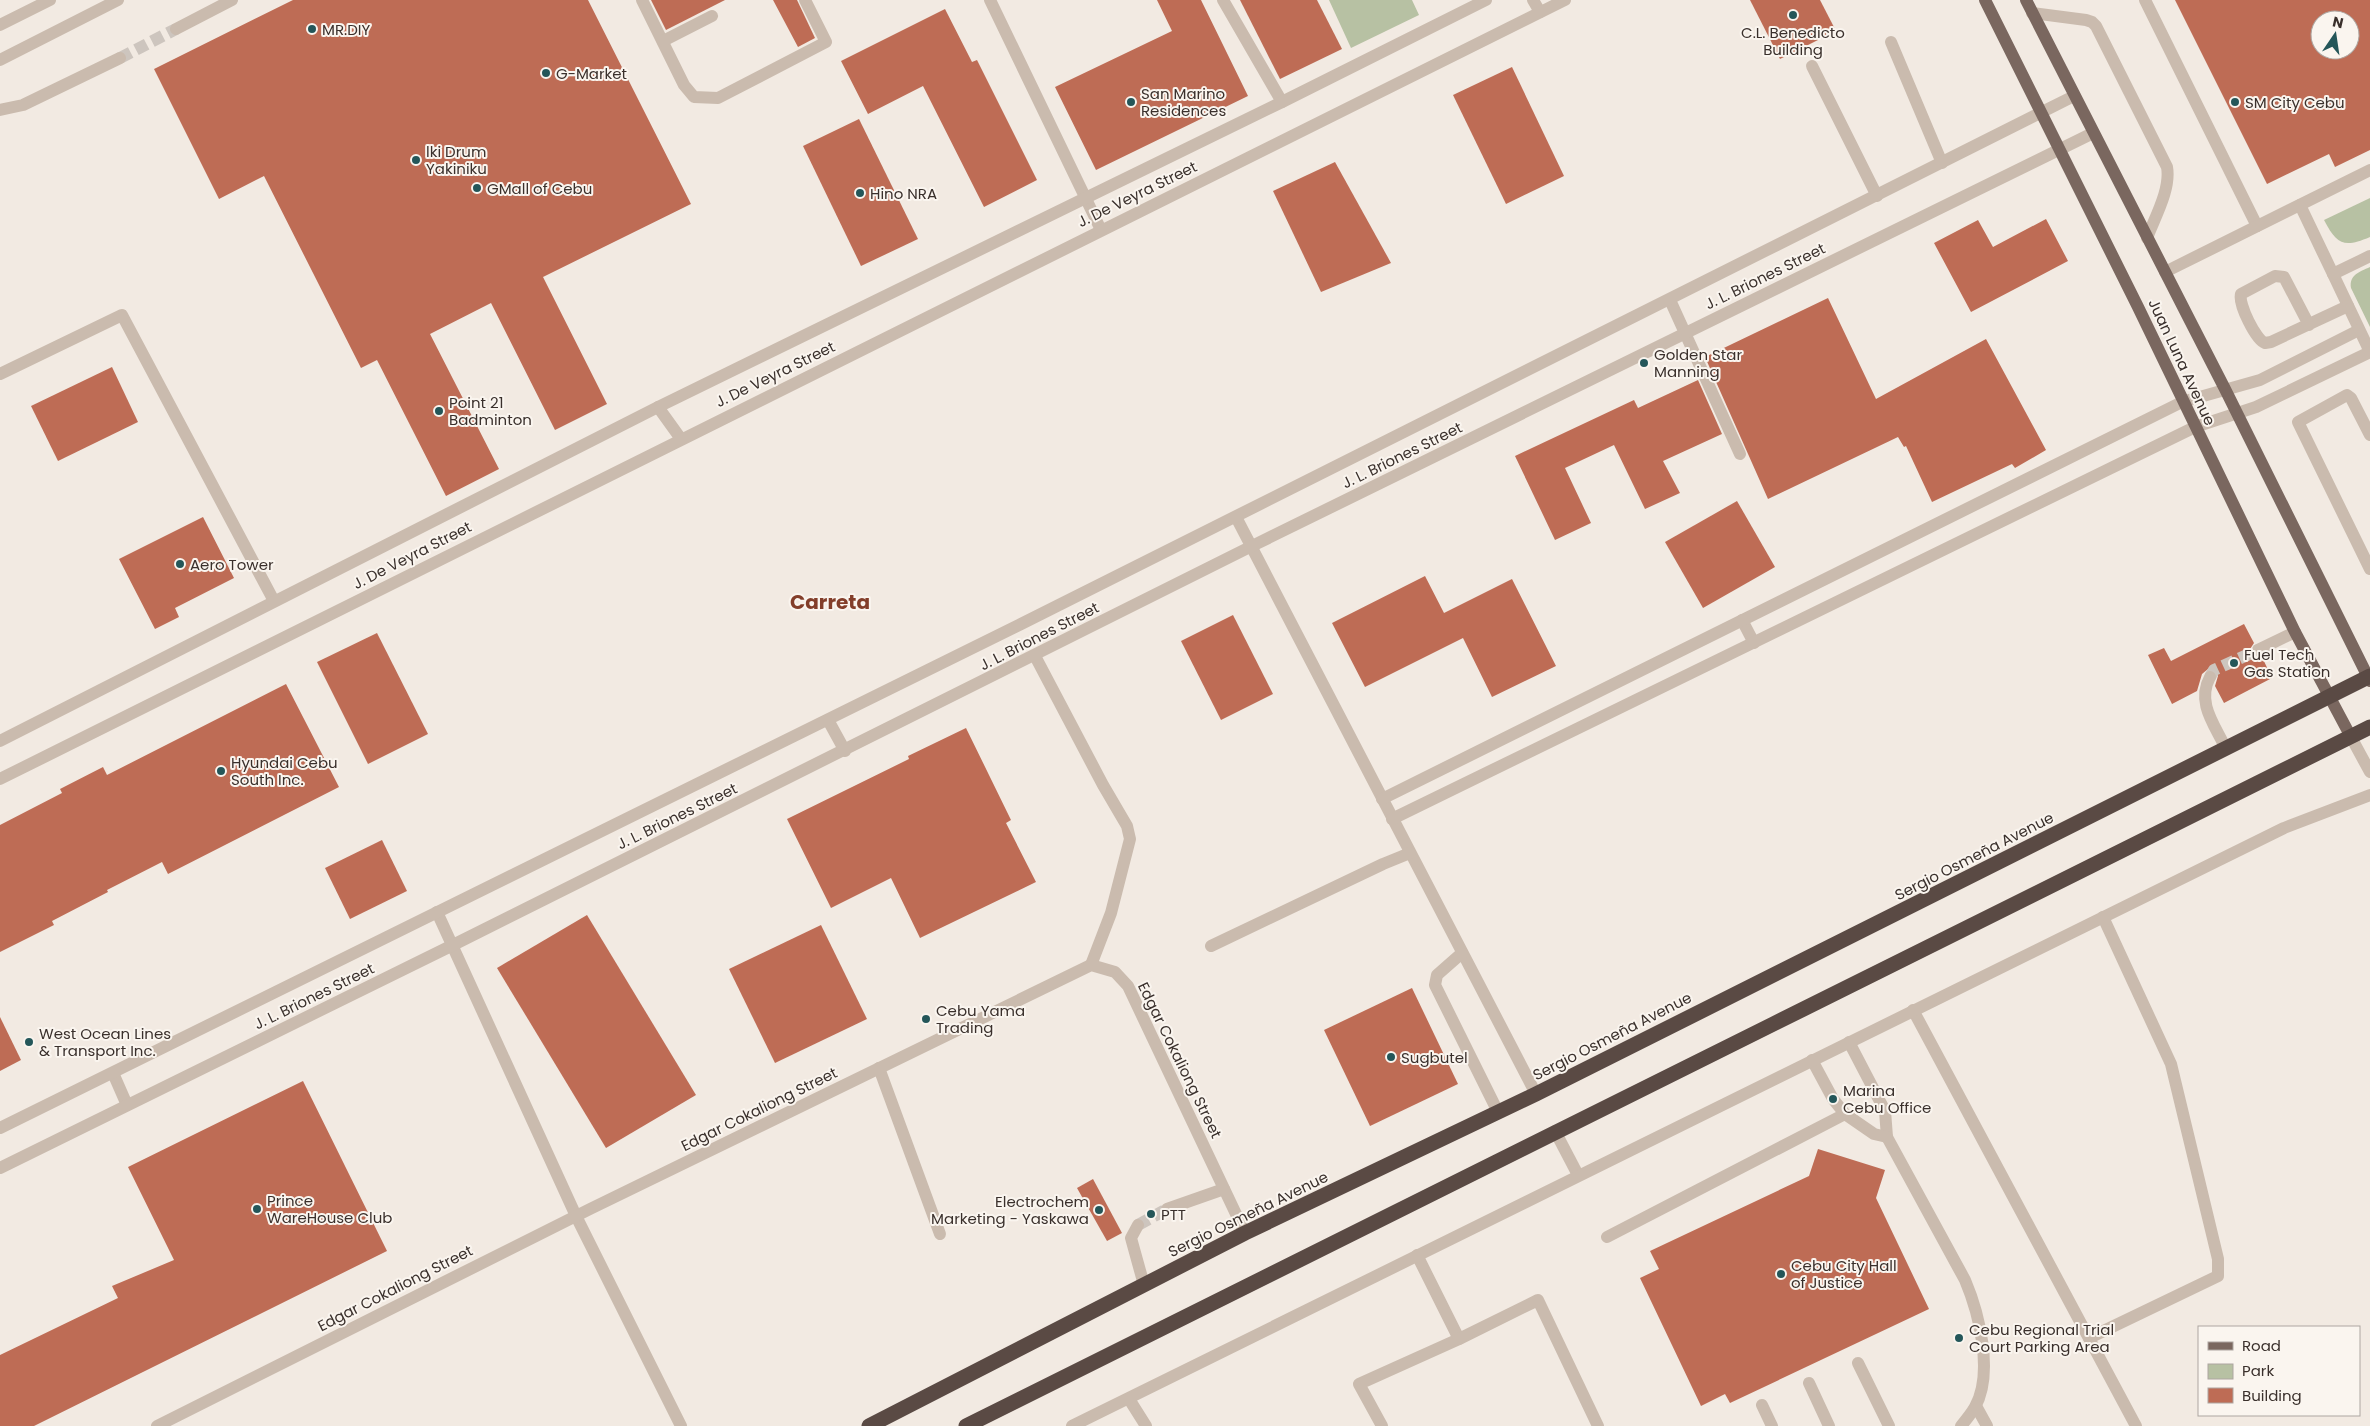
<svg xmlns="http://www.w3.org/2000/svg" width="2370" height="1426" font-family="Poppins,sans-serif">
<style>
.green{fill:#b7c1a3}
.building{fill:#be6c55;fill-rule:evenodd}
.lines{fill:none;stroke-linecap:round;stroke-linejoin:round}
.minor-tunnel{stroke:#cdc5be;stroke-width:12;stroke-dasharray:12 6;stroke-linecap:butt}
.minor{stroke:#cabbae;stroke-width:12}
.major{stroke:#7a675f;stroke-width:12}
.highway{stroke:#5a4a44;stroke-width:15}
.poi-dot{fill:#245659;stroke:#faf5ef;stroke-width:2}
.labels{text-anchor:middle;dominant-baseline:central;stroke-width:4;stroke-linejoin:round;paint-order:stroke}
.poi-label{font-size:15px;fill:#3a302c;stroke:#faf5ef;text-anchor:start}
.street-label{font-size:15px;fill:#3a302c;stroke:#faf5ef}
.district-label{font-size:20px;font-weight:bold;fill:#833e2a;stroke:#faf5ef}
</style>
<rect width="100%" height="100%" fill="#f2eae2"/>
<g class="green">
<polygon points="1329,0 1412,0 1419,15 1351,48"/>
<path d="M 2370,198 L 2370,237 C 2344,248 2337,245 2324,220 Z"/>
<path d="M 2370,267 L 2370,327 L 2351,288 C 2349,275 2359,272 2370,267 Z"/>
</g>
<g class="building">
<polygon points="293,0 588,0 691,204 543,277 607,404 555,430 491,303 430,334 499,469 446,496 377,360 361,368 264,176 219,199 154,69"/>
<polygon points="651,0 725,0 666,30"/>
<polygon points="773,0 797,0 815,38 798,47"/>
<polygon points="1157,0 1201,0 1248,96 1096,170 1055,87 1172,31"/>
<polygon points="1240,0 1317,0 1342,49 1280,79"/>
<polygon points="1750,0 1820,0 1836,31 1780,59"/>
<path d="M 2175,0 L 2370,0 L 2370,150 L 2335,167 L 2329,154 L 2267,184 ZM 2320,20 L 2350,20 L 2350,50 L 2320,50 Z"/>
<polygon points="945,9 972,62 977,60 1037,180 984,207 923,86 868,114 841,61"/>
<polygon points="1512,67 1564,176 1506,204 1453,95"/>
<polygon points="859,119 918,239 861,266 803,146"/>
<polygon points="1335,162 1391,263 1321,292 1273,191"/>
<polygon points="2046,219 2068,261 1971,312 1934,243 1978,220 1993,247"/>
<polygon points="1828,298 1876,399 1986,339 2046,450 2015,468 2012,464 1932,502 1906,446 1904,447 1898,437 1768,499 1705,357"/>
<polygon points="112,367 138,422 58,461 31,406"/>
<polygon points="1698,380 1722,434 1663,461 1680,493 1645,509 1614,445 1565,468 1591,523 1555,540 1515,456 1634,400 1638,408"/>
<polygon points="1737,501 1775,567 1703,608 1665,542"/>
<polygon points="203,517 234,578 175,608 179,617 155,629 119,559"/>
<polygon points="1425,576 1444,613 1512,579 1556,666 1492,697 1463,638 1365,687 1332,623"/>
<polygon points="1233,615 1273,694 1221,720 1181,641"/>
<polygon points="2244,624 2254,643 2250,649 2251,654 2257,658 2262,657 2272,678 2224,703 2215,686 2218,676 2217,672 2208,669 2202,674 2197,691 2172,704 2148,655 2164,648 2171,661"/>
<polygon points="377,633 428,734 368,764 317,662"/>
<polygon points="286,684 339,787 168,874 162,862 107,890 108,892 52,921 54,925 0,952 0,825 62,793 60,789 103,767 107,775"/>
<polygon points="966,728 1011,820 1006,823 1036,882 920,938 891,878 831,908 787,819 909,759 908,756"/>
<polygon points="382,840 407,891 350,919 325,868"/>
<polygon points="587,915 696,1095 606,1148 497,968"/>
<polygon points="821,925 867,1019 775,1063 729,969"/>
<polygon points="1412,988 1458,1084 1370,1126 1324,1030"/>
<polygon points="0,1017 21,1060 0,1071"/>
<polygon points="303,1081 387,1251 34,1426 0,1426 0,1355 118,1298 112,1286 174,1260 128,1167"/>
<polygon points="1818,1149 1885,1170 1876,1198 1929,1309 1730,1403 1725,1394 1701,1406 1640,1278 1659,1269 1650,1251 1809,1176"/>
<polygon points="1093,1179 1122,1233 1107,1241 1077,1188"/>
</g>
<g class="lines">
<g class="minor-tunnel">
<polyline points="120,58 176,29"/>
<polyline points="2210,677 2214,670 2258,650"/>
<polyline points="1138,1225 1167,1209"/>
</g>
<g class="minor">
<polyline points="642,0 684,85 694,97 718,98 826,42 805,0"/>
<polyline points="990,0 1101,230"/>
<polyline points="1223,0 1282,102"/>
<polyline points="1533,0 1540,12"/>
<polyline points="2145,0 2257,226"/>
<path d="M 2032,13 L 2086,20 L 2092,22 L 2096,26 L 2167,167 C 2171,189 2155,217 2147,238"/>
<polyline points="0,25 50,0"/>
<polyline points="176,29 232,0"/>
<polyline points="663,41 712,16"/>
<polyline points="1891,42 1942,163"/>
<polyline points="0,60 118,0"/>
<polyline points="1812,66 1877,196"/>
<polyline points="0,110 23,105 120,58"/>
<polyline points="2300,205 2333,274"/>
<polyline points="2370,256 2333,274 2370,352"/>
<polyline points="2165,272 2370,170"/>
<polyline points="1670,300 1740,454"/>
<path d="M 2309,325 L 2284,277 L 2275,276 L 2241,294 C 2238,304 2256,340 2265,343 L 2271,342 L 2348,306"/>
<polyline points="0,374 122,315 274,601"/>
<polyline points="658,407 681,439"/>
<polyline points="2370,435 2351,398 2347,395 2298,422 2370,569"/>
<polyline points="1236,517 1536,1094"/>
<polyline points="1742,620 1754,643"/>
<polyline points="2258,650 2295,632"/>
<polyline points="1035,656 1103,785 1127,826 1130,839 1111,913 1091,965"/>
<path d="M 2210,677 C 2196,703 2215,725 2226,749"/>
<polyline points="828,720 845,751"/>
<polyline points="2351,737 2370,772"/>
<polyline points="0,741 658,407 1282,102 1486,0"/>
<polyline points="0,779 1565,0"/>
<polyline points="1382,799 2182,402 2260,380 2359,330"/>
<polyline points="1392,819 2195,427 2256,407 2370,352"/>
<polyline points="437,912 576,1216 681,1426"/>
<polyline points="1211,946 1383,864 1410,853"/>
<polyline points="1462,953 1437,975 1435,985 1498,1112"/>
<polyline points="1913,1010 2136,1426"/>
<path d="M 1849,1042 L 1885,1111 L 1887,1137 L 1965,1280 C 1979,1313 1994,1373 1975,1407 C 1971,1414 1966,1420 1961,1426"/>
<polyline points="879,1068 940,1234"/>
<polyline points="113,1073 127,1105"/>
<polyline points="1845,1114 1874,1134 1887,1137"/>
<polyline points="0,1128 1021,624 2074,96"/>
<polyline points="1555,1131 1578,1175"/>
<polyline points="0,1168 453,945 1250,547 2093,133"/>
<polyline points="1167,1209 1224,1189"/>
<polyline points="1138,1225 1131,1238 1144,1285"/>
<polyline points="1607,1237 1845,1114 1833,1099 1812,1060"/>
<polyline points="1417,1255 1459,1339"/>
<polyline points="2089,1338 2218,1276 2218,1259 2171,1064 2103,917"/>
<polyline points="1858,1363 1889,1426"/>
<polyline points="1809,1383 1829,1426"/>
<polyline points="1129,1399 1146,1426"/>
<polyline points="1762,1405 1772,1426"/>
<polyline points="1976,1406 1987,1426"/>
<polyline points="157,1426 590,1209 1091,965 1115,972 1128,986 1245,1233"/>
<polyline points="1072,1426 2284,828 2370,795"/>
<polyline points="1382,1426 1359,1384 1459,1339 1538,1300 1598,1426"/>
</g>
<g class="major">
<polyline points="1985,0 2138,307 2295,632 2351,737"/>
<polyline points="2026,0 2225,389 2370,681"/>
</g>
<g class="highway">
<polyline points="869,1426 1245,1233 1536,1094 2370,676"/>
<polyline points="966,1426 2370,727"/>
</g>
</g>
<g class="poi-dot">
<circle cx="1793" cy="15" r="5"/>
<circle cx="312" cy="29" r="5"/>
<circle cx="546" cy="73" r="5"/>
<circle cx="1131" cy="102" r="5"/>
<circle cx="2235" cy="102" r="5"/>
<circle cx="416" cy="160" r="5"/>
<circle cx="477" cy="188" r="5"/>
<circle cx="860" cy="193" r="5"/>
<circle cx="1644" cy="363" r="5"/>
<circle cx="439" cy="411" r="5"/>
<circle cx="180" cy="564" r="5"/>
<circle cx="2234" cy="663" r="5"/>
<circle cx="221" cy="771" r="5"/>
<circle cx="926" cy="1019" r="5"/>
<circle cx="29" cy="1042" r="5"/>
<circle cx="1391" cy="1057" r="5"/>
<circle cx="1833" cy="1099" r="5"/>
<circle cx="257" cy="1209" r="5"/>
<circle cx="1099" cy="1210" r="5"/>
<circle cx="1151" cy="1214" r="5"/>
<circle cx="1781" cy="1274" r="5"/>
<circle cx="1959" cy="1338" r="5"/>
</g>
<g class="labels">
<g class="poi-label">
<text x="322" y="29">MR.DIY</text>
<text x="1793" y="32" text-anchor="middle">C.L. Benedicto<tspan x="1793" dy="17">Building</tspan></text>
<text x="556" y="73">G-Market</text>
<text x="1141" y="93">San Marino<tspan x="1141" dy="17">Residences</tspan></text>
<text x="2245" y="102">SM City Cebu</text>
<text x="426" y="151">lki Drum<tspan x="426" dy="17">Yakiniku</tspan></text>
<text x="487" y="188">GMall of Cebu</text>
<text x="870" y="193">Hino NRA</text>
<text x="1654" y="354">Golden Star<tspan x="1654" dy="17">Manning</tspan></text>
<text x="449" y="402">Point 21<tspan x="449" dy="17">Badminton</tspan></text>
<text x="190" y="564">Aero Tower</text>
<text x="2244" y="654">Fuel Tech<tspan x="2244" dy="17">Gas Station</tspan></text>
<text x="231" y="762">Hyundai Cebu<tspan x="231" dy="17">South Inc.</tspan></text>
<text x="936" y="1010">Cebu Yama<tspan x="936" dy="17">Trading</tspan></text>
<text x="39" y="1033">West Ocean Lines<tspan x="39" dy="17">&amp; Transport Inc.</tspan></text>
<text x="1401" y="1057">Sugbutel</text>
<text x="1843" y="1090">Marina<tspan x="1843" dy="17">Cebu Office</tspan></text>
<text x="267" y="1200">Prince<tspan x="267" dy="17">WareHouse Club</tspan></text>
<text x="1089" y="1201" text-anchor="end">Electrochem<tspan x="1089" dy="17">Marketing - Yaskawa</tspan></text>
<text x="1161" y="1214">PTT</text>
<text x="1791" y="1265">Cebu City Hall<tspan x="1791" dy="17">of Justice</tspan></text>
<text x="1969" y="1329">Cebu Regional Trial<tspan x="1969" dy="17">Court Parking Area</tspan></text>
</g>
<g class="street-label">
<text transform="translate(1137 194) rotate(-26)">J. De Veyra Street</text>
<text transform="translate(1765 276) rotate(-26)">J. L. Briones Street</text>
<text transform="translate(2182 362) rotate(65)">Juan Luna Avenue</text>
<text transform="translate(775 374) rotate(-26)">J. De Veyra Street</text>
<text transform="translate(1402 455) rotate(-26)">J. L. Briones Street</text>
<text transform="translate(412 555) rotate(-27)">J. De Veyra Street</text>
<text transform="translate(1039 636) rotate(-27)">J. L. Briones Street</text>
<text transform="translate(677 816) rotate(-26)">J. L. Briones Street</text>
<text transform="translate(1974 856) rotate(-27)">Sergio Osmeña Avenue</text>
<text transform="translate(314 996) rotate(-26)">J. L. Briones Street</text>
<text transform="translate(1612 1036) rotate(-27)">Sergio Osmeña Avenue</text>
<text transform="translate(1180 1060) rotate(64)">Edgar Cokaliong Street</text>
<text transform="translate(759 1109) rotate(-26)">Edgar Cokaliong Street</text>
<text transform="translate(1248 1214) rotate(-26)">Sergio Osmeña Avenue</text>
<text transform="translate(395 1288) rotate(-27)">Edgar Cokaliong Street</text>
</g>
<g class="district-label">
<text x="830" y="602">Carreta</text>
</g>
</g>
<rect x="2198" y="1326" width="162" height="90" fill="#faf5ef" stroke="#ada6a1"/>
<rect x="2208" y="1342" width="25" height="8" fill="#7a675f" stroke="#ada6a1"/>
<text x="2242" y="1351" font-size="15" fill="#3a302c">Road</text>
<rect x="2208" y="1364" width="25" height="15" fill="#b7c1a3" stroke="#ada6a1"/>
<text x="2242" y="1376" font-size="15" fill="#3a302c">Park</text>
<rect x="2208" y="1388" width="25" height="15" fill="#be6c55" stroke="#ada6a1"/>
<text x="2242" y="1401" font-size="15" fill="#3a302c">Building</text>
<g transform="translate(2335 35) rotate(13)"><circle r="24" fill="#faf5ef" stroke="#ada6a1"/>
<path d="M0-4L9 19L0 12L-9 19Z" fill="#245659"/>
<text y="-8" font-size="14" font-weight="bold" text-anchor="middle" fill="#3a302c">N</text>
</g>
</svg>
